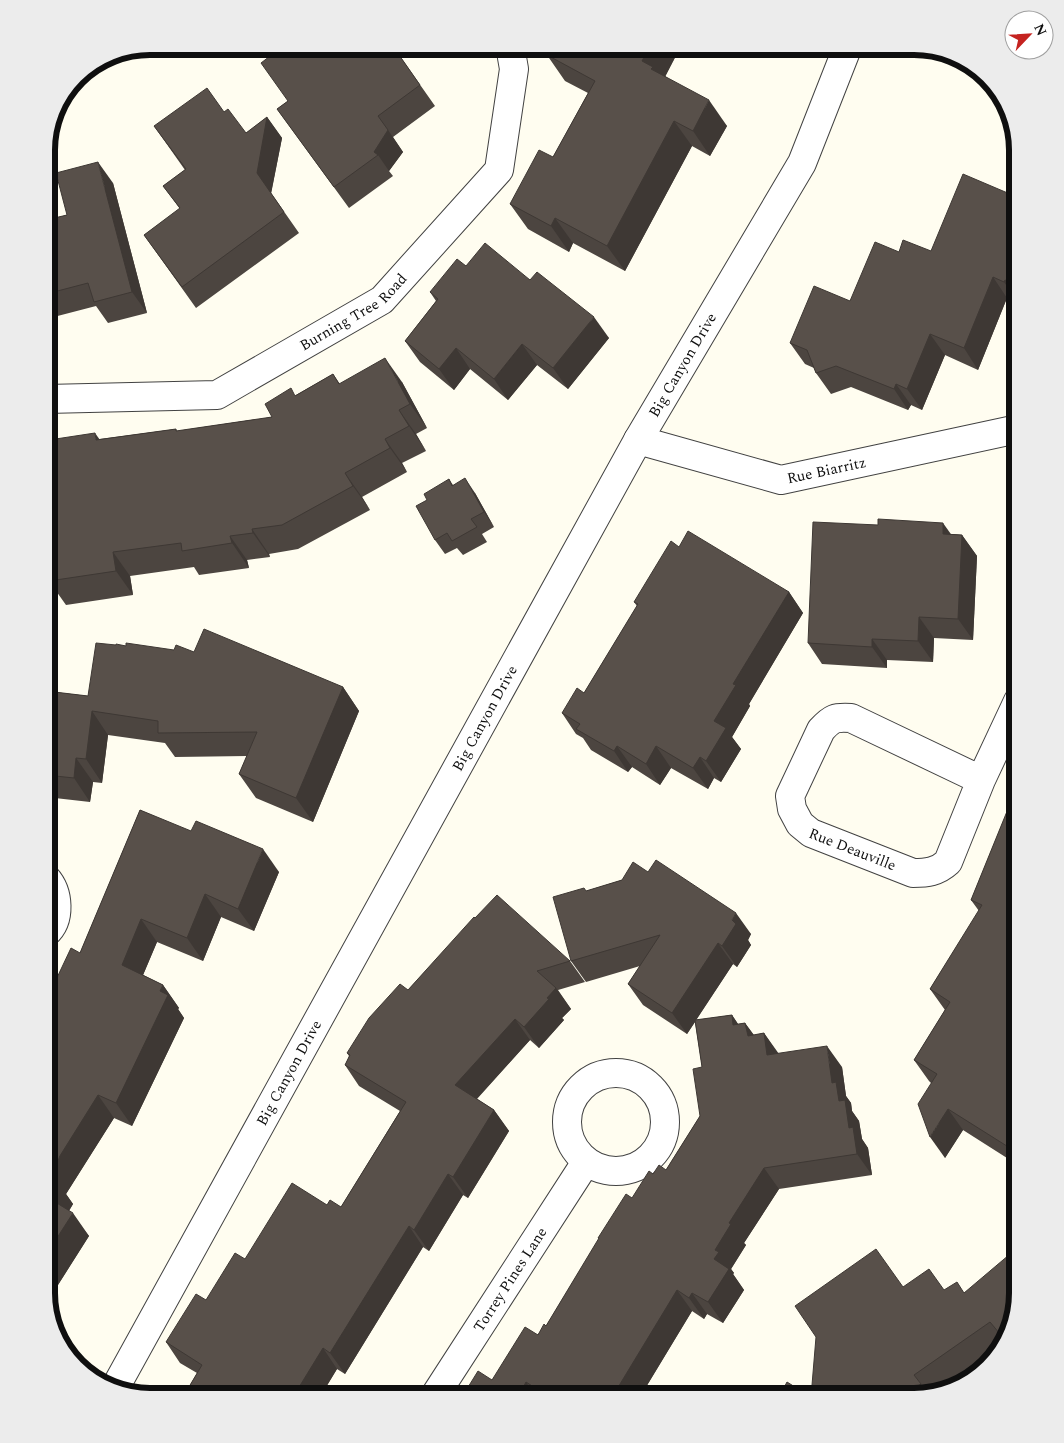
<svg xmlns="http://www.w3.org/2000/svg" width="1064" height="1443" font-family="Spectral,serif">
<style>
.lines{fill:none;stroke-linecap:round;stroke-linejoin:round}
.minor-casing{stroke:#424242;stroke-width:30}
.minor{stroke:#fff;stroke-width:28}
.wall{fill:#4c4540}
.shaded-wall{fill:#3e3834}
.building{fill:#58504a;stroke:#3e3834}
.labels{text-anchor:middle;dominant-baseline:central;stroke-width:5;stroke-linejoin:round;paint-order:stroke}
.street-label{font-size:15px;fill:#0f0f0f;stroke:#fff}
.rim{fill:none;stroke:#0f0f0f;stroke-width:6}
</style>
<rect width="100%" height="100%" fill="#fffdf0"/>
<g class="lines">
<g class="minor-casing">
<g id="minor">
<path id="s1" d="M 46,399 L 217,395 L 382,300 L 499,170 L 514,69 L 510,46"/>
<path id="s2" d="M 638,440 L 781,480 L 1018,429"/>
<path id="s3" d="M 981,780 L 851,718 C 835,717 832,718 821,730 L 790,796 L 792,809 L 800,824 L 811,833 L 913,873 C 927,873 937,872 948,862 L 981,780 L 1018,701"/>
<path d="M 46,933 C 61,920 59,892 46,878"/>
<circle cx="616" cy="1122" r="49"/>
<path id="s4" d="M 115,1388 L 638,440 L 802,163 L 848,46"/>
<path id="s5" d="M 434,1397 L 586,1162"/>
</g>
</g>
<use href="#minor" class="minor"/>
</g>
<g class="wall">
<polygon points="552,46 681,46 665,76 727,126 710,156 692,146 625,271 573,243 569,252 528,229 510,204 553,157 588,93 565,81 547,55"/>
<polygon points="397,52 435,106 393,137 403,152 389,171 393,176 349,208 277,109 288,101 323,57 394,55"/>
<polygon points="224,112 246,133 267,117 282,138 271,193 299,233 196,308 144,235 180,209 163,186 185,170 154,126"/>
<polygon points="113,183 147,313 108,323 96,306 46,319 46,220 67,215"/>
<polygon points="1018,195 1018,303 1007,298 978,370 945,355 922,410 911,405 908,410 851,387 831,394 816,373 814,368 805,364 790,343 850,301 899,252 931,251"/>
<polygon points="466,266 530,280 609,338 568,389 537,365 508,400 470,369 454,390 420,362 405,341 436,301 430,292"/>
<polygon points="333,374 340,384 402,382 427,428 416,434 426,451 402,463 407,472 362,497 370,510 298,549 269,554 270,557 247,560 249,568 199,575 194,567 130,576 133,595 66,605 49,581 48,579 46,579 46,442 100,439 176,429 177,431 272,417 296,395"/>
<polygon points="449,479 453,485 475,493 494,527 482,534 487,542 463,555 457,548 445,554 435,540 427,500"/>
<polygon points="952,534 962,535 977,556 973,640 934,638 933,662 887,660 887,668 822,664 808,643"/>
<polygon points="679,547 789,592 803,613 749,704 750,706 732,737 741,749 721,782 714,778 708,789 671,768 660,785 632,767 628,772 591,750 583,738 576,734 562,713 584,693 637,606 634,602"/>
<polygon points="116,645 194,652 343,687 359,711 313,822 256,798 239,774 247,756 175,757 165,743 108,735 102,783 93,782 90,802 46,797 46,691 88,696"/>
<polygon points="1018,775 1018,1165 963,1130 945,1158 931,1083 929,1081 914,1060 945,1010 930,989 979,911 971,900 1009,807 1007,803"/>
<polygon points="140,810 279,872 254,931 221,917 203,961 157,942 143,975 163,985 179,1008 178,1009 184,1018 132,1126 114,1118 66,1194 73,1204 69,1211 89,1236 51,1296 58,1305 46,1293 80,953"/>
<polygon points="648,872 751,934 748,940 751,945 737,967 733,964 696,1020 732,1015 738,1024 745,1023 754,1035 764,1033 778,1054 842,1067 846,1096 851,1103 852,1111 859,1121 862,1139 868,1148 872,1175 779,1189 744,1243 746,1245 731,1269 734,1273 733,1274 744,1290 723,1323 707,1314 704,1319 692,1311 640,1397 462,1397 492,1380 546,1326 599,1239 598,1238 653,1174 666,1170 700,1116 702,1067 695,1022 687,1034 643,1005 628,984 640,966 586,982 571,961 586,891"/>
<polygon points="475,918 570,961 585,982 558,990 571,1009 562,1018 564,1020 539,1048 530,1040 477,1099 494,1110 509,1131 468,1198 463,1195 429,1251 423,1247 345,1374 337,1369 320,1397 183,1397 197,1373 180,1363 166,1342 245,1259 327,1205 341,1207 400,1111 359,1086 345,1065 349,1056 347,1053 408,990"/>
<polygon points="903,1287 944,1290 965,1293 1018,1293 1004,1345 996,1353 944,1389 914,1397 811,1397"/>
</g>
<g class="shaded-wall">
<polygon points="650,46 681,46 663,81 642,61"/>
<polygon points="709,100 727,126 710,156 693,131"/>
<polygon points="267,117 282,138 271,194 257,173"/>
<polygon points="674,121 692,146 625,271 607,246"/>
<polygon points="388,130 403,152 389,171 378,155 374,152"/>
<polygon points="98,162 113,183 147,313 132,292"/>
<polygon points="555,218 573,243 569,252 551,226"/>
<polygon points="993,277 1007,298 978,370 964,348"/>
<polygon points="1005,280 1018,299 1018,302 1004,282"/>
<polygon points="594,317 609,338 568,389 553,368"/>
<polygon points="930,334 945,355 922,410 907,389"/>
<polygon points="522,344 537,365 508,400 494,379"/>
<polygon points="456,348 470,369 454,390 439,369"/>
<polygon points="385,358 402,382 427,428 410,404"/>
<polygon points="896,384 911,405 908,410 894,389"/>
<polygon points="399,410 416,434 426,451 409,426"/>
<polygon points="95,433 112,457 96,440"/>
<polygon points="385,439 402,463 407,472 390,448"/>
<polygon points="345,473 362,497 370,510 353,486"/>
<polygon points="465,478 475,493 494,527 484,512"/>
<polygon points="943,523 958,544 943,534"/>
<polygon points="252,529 269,554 270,557 253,533"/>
<polygon points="962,535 977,556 973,640 958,619"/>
<polygon points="230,536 247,560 249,568 232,543"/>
<polygon points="113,552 130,576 133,595 116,571"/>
<polygon points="789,592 803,613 749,704 750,706 732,737 741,749 721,782 706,761 714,721 733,684"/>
<polygon points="919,617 934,638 933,662 918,641"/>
<polygon points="872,639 887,660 887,668 872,647"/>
<polygon points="343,687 359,711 313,822 296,798"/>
<polygon points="92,711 108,735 102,783 86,759"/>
<polygon points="617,746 632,767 628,772 614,751"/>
<polygon points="656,746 671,768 660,785 646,764"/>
<polygon points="700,757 714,778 708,789 693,768"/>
<polygon points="76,758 93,782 90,802 74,778"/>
<polygon points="263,849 279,872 254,931 238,909"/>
<polygon points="205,894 221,917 203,961 187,938"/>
<polygon points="736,913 751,934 748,940 751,945 737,967 722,946 732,920"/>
<polygon points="141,919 157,942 138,987 122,965"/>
<polygon points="718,943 733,964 687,1034 672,1013"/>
<polygon points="163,985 179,1008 178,1009 184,1018 132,1126 116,1103"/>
<polygon points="556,988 571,1009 562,1018 564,1020 539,1048 524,1027 547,998"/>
<polygon points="732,1015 746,1036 733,1025"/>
<polygon points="515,1019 530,1040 470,1106 455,1085"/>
<polygon points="745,1023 760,1044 748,1036"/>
<polygon points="764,1033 779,1054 767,1055"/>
<polygon points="827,1046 842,1067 846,1096 851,1103 852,1111 859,1121 862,1139 868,1148 872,1175 857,1154 849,1128 832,1083"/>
<polygon points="98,1095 114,1118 66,1194 73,1204 63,1220 47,1197 48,1175"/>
<polygon points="948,1109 963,1130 945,1158 930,1137"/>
<polygon points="494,1110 509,1131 468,1198 453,1177"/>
<polygon points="1018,1136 1018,1159 1010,1148"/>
<polygon points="764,1168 779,1189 744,1243 746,1245 731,1269 734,1273 733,1274 744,1290 723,1323 708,1302 715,1250 729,1223"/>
<polygon points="448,1174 463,1195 429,1251 414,1230"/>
<polygon points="73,1213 89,1236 51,1296 58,1305 52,1314 46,1293 46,1255"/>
<polygon points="409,1226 423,1247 345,1374 330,1353"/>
<polygon points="677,1290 692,1311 640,1397 622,1397 617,1389"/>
<polygon points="692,1293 707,1314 704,1319 689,1298"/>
<polygon points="323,1348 337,1369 320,1397 293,1397"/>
<polygon points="526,1382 536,1397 518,1397"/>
<polygon points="616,1389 621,1397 611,1397"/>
</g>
<g class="building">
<polygon points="283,46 315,46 323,57 338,46 388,46 394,55 397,52 420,85 378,116 388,130 374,152 378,155 334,187 277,109 288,101 261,63"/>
<polygon points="552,46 650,46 642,61 653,67 651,69 709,100 693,131 674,121 607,246 555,218 551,226 510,204 539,150 553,157 595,81 547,55"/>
<polygon points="207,88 224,112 228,109 246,133 267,117 257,173 284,212 182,287 144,235 180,208 163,186 186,169 154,126"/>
<polygon points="98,162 132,292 94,302 88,283 46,294 46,220 67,215 56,173"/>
<polygon points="963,174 1017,197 1018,195 1018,286 1005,280 1004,282 993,277 964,348 930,334 907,389 896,384 894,389 836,366 816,373 807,350 790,343 814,286 850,301 875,242 899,252 903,240 931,251"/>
<polygon points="485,243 530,280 537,272 594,317 553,368 522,344 494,379 456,348 439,369 405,341 438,299 430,292 457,259 466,266"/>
<polygon points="385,358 410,404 399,410 409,426 385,439 390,448 345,473 353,486 282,525 252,529 253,533 230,536 232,543 182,551 181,543 113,552 116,571 49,581 46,567 46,442 49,442 49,440 95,433 96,440 176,429 176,431 272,417 265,404 291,388 295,396 333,374 339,384"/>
<polygon points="465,478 484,512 471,519 477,527 452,541 447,533 435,540 416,506 427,500 424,494 449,479 452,486"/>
<polygon points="878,519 943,523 943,534 962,535 958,619 919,617 918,641 872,639 872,647 808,643 813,522 878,525"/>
<polygon points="688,531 789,592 733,684 736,685 714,721 726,728 706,761 700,757 693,768 656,746 646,764 617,746 614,751 576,729 580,724 562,713 577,688 584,693 638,604 634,602 671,541 679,547"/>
<polygon points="204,629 343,687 296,798 239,774 257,732 158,733 158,721 92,711 86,759 76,758 74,778 46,775 46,691 88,696 96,643 116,645 116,644 126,646 126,643 174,650 176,645 194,652"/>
<polygon points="1018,775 1018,1136 1010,1148 948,1109 930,1137 918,1104 937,1074 914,1060 950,1002 930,989 982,905 971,900 1010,804 1007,803"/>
<polygon points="140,810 191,831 196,821 263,849 238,909 205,894 187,938 141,919 122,965 163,985 160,991 168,995 116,1103 98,1095 48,1175 57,1181 47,1197 73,1213 46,1255 46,1001 71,948 80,953"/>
<polygon points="656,860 736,913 732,920 736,924 722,946 718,943 672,1013 628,984 660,935 571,961 553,897 584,888 586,891 622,880 633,862 648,872"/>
<polygon points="497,895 570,961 537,971 556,988 547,998 549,999 524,1027 515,1019 455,1085 494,1110 453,1177 448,1174 414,1230 409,1226 330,1353 323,1348 293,1397 183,1397 202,1365 166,1342 196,1294 206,1300 235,1253 245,1259 292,1183 327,1205 330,1200 341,1207 406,1102 345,1065 350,1055 347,1053 369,1018 400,984 408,990 474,917 475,918"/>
<polygon points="732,1015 733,1025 745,1023 748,1036 764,1033 767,1055 827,1046 832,1083 836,1082 839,1101 845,1100 849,1128 853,1127 857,1154 764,1168 729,1223 731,1224 715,1250 719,1252 714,1259 729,1269 708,1302 692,1293 689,1298 677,1290 617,1389 616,1389 611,1397 549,1397 526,1382 518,1397 462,1397 478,1371 492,1380 525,1327 538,1335 544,1324 546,1326 599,1238 598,1238 626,1194 632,1198 649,1171 653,1174 659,1165 666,1170 700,1116 693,1069 702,1067 695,1020"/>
<polygon points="876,1249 903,1287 929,1269 944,1290 957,1282 964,1293 1016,1249 1018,1251 1018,1293 1005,1340 990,1322 914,1375 921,1384 902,1397 811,1397 816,1337 795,1306"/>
<polygon points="787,1382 811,1397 779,1397"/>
</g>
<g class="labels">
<g class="street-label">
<text stroke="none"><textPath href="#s1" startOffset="331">Burning Tree Road</textPath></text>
<text stroke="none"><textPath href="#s4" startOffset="1170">Big Canyon Drive</textPath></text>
<text stroke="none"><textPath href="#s2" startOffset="195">Rue Biarritz</textPath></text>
<text stroke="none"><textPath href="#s4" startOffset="765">Big Canyon Drive</textPath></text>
<text stroke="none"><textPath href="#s3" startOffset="340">Rue Deauville</textPath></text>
<text stroke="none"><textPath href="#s4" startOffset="360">Big Canyon Drive</textPath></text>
<text stroke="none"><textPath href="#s5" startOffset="140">Torrey Pines Lane</textPath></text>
</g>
</g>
<path d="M0 0H1064V1443H0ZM150 55H914A95 95 0 0 1 1009 150V1293A95 95 0 0 1 914 1388H150A95 95 0 0 1 55 1293V150A95 95 0 0 1 150 55Z" fill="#ececec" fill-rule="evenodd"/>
<path class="rim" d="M150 55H914A95 95 0 0 1 1009 150V1293A95 95 0 0 1 914 1388H150A95 95 0 0 1 55 1293V150A95 95 0 0 1 150 55Z"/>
<g transform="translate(1029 35) rotate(65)"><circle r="24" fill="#ffffff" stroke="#9f9f9f"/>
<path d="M0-4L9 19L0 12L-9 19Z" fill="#c52320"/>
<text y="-8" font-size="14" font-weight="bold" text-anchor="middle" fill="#0f0f0f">N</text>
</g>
</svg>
